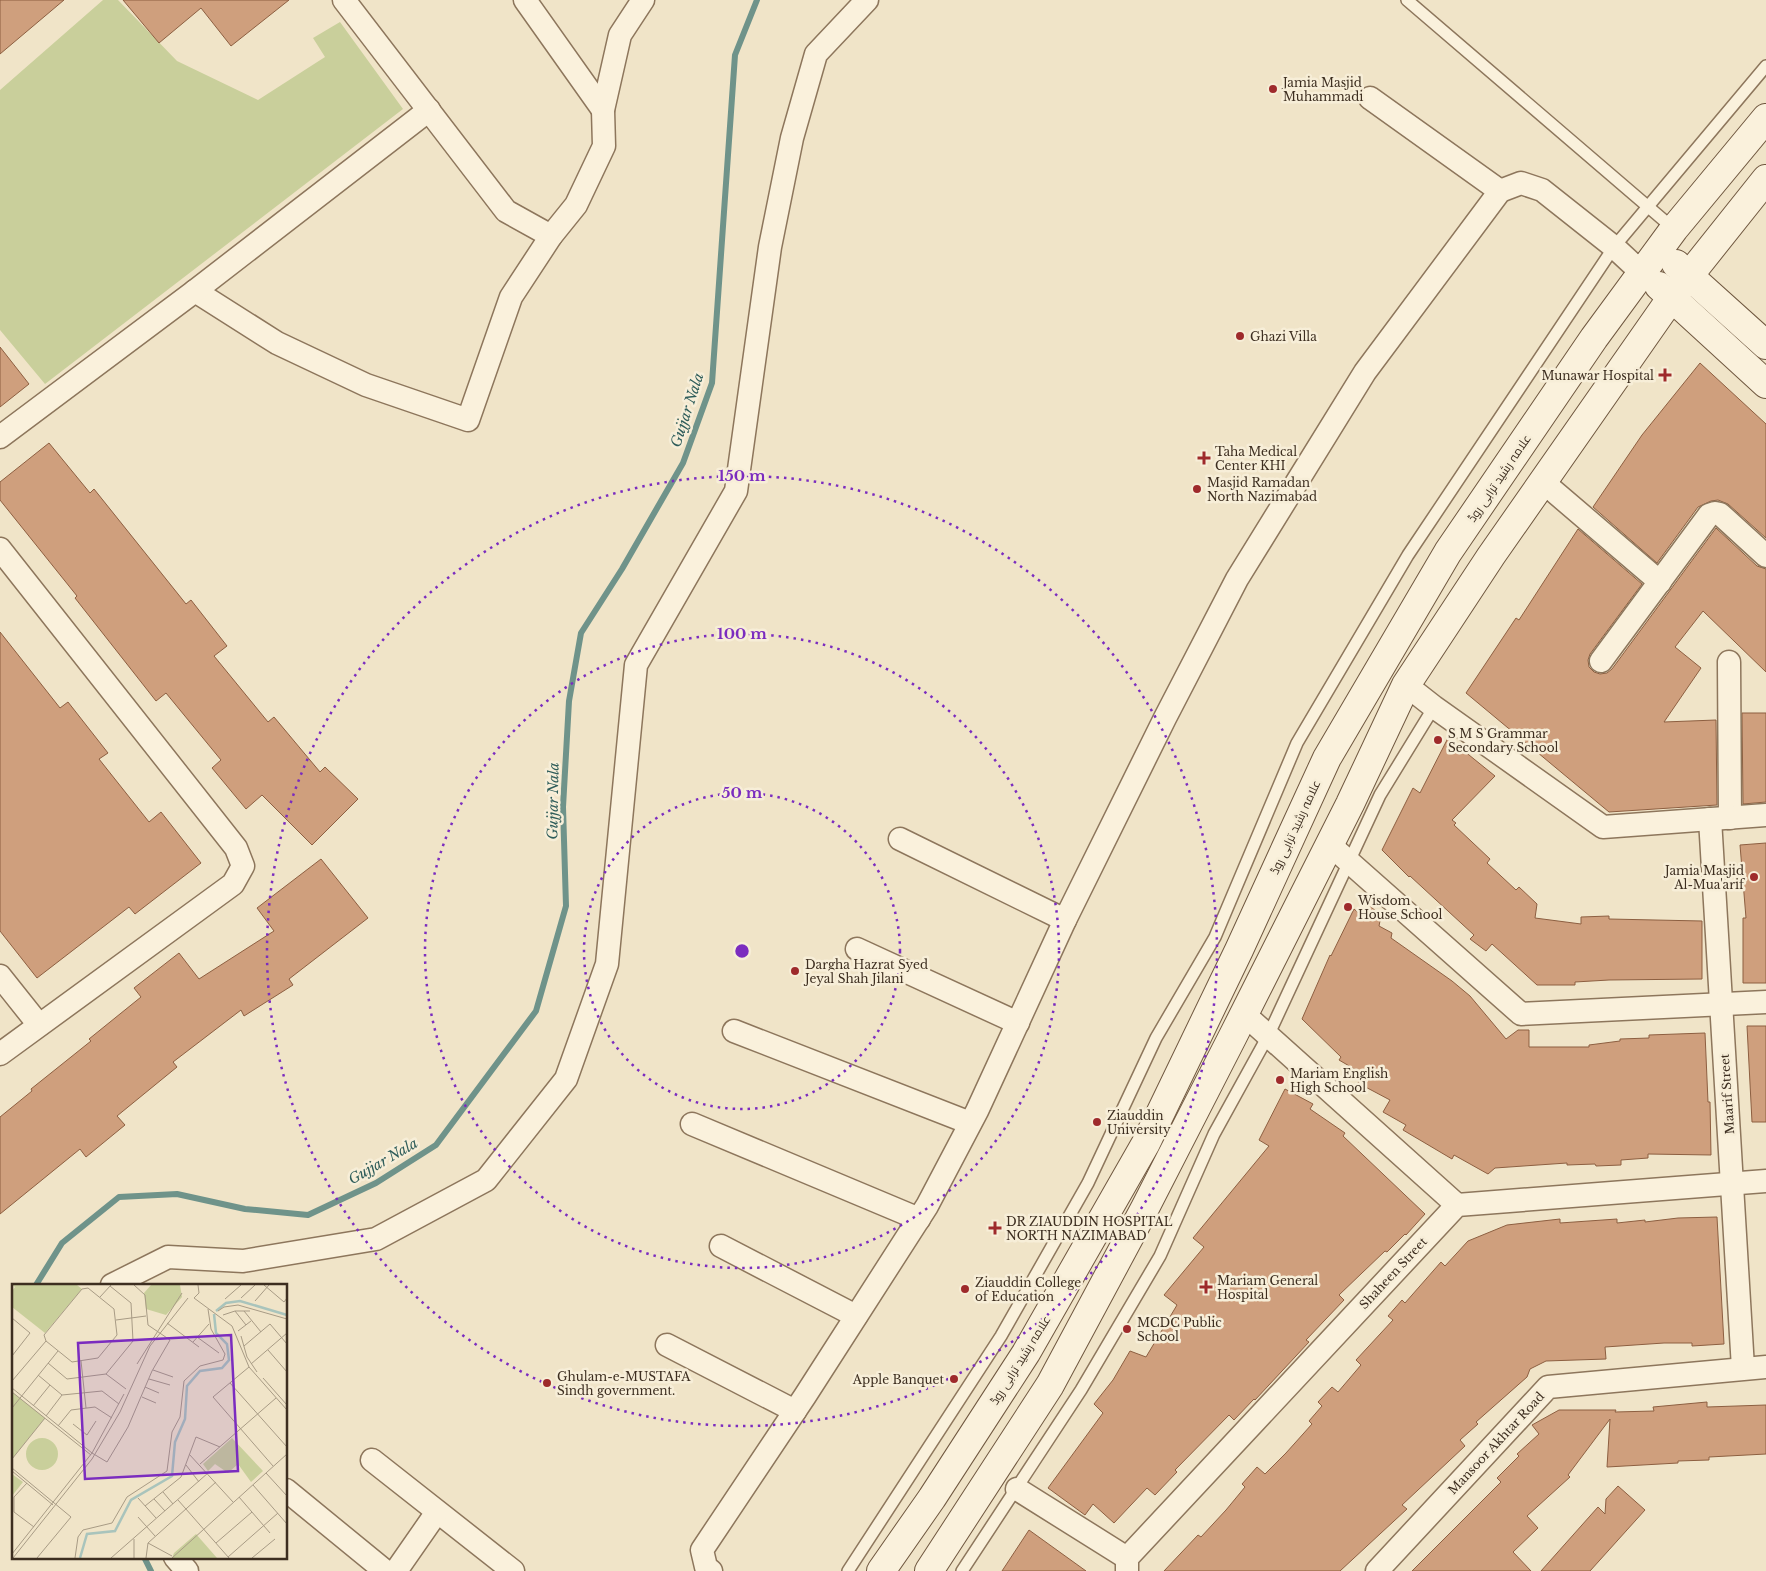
<svg xmlns="http://www.w3.org/2000/svg" width="1766" height="1571" font-family="'Libre Baskerville',Cairo,serif">
<style>
.green{fill:#c9cf9b}
.lines{fill:none;stroke-linecap:round;stroke-linejoin:round}
.stream{stroke:#6f938a;stroke-width:6}
.building{fill:#cf9f7d;stroke:#8d5f41}
.lane-casing{stroke:#8d765c;stroke-width:14}
.street-casing{stroke:#8d765c;stroke-width:25}
.secondary-casing{stroke:#6f573f;stroke-width:30}
.lane{stroke:#faf1dc;stroke-width:11}
.street{stroke:#faf1dc;stroke-width:22}
.secondary{stroke:#faf1dc;stroke-width:28}
.ring{fill:none;stroke:#7b2cbf;stroke-width:2.5;stroke-dasharray:2.5 5}
.poi-dot{fill:#9e2a2b;stroke:#f7eed8;stroke-width:2}
.labels{text-anchor:middle;dominant-baseline:central;stroke-width:5;stroke-linejoin:round;paint-order:stroke}
.poi-label{font-size:12px;fill:#3d2e20;stroke:#f7eed8;text-anchor:start}
.street-label{font-size:12px;fill:#3d2e20;stroke:#f7eed8}
.water-label{font-size:14px;font-style:italic;fill:#2f5d5a;stroke:#f7eed8}
.inset-river{fill:none;stroke:#a9c4bc;stroke-width:2.5}
.inset-road{fill:none;stroke:#a89b85;stroke-width:1}
.view{fill:#7b2cbf;fill-opacity:0.15;stroke:#7b2cbf;stroke-width:2.5}
.inset-edge{fill:none;stroke:#3d2e20;stroke-width:2.5}
.centre{fill:#7b2cbf;stroke:#f7eed8;stroke-width:2.5}
.ring-label{font-size:15px;text-anchor:middle;font-weight:bold;fill:#7b2cbf;stroke:#f7eed8;stroke-width:5;stroke-linejoin:round;paint-order:stroke}
</style>
<rect width="100%" height="100%" fill="#f0e4c8"/>
<polygon class="green" points="103,0 118,0 177,61 258,100 325,57 313,38 340,22 403,109 45,384 0,330 0,90"/>
<g class="lines">
<g class="stream">
<polyline points="36,1285 62,1243 119,1197 177,1194 245,1209 308,1215 376,1183 436,1145 536,1011 566,906 563,807 569,701 581,633 622,569 683,463 712,383 735,55 757,0"/>
<polyline points="144,1557 151,1571"/>
</g>
</g>
<g class="building">
<polygon points="0,0 64,0 0,54"/>
<polygon points="123,0 289,0 231,46 201,8 159,43"/>
<polygon points="0,347 29,384 0,407"/>
<polygon points="1700,363 1766,424 1766,538 1728,504 1718,500 1711,501 1698,507 1657,563 1593,507 1642,435"/>
<polygon points="49,443 90,493 94,489 186,604 191,600 227,646 214,656 268,722 274,717 320,772 325,767 358,799 312,845 262,795 246,809 212,768 221,760 166,693 156,701 75,598 77,596 0,500 0,482"/>
<polygon points="1716,528 1757,566 1766,569 1766,672 1703,611 1675,647 1701,668 1664,722 1716,720 1717,805 1609,812 1466,693 1516,618 1519,620 1578,529 1642,584 1590,654 1588,660 1589,667 1594,672 1600,674 1607,673 1612,669"/>
<polygon points="0,632 60,708 68,702 108,753 99,759 149,822 161,812 201,863 135,914 129,907 37,978 0,931"/>
<polygon points="1742,713 1766,713 1766,802 1743,804"/>
<polygon points="1448,738 1495,776 1452,820 1456,823 1454,825 1490,859 1487,863 1516,890 1519,887 1537,904 1535,918 1581,924 1581,917 1609,916 1609,919 1702,921 1702,979 1609,980 1575,982 1575,985 1537,985 1492,944 1486,951 1470,939 1474,935 1410,876 1409,877 1382,850 1413,788 1420,793"/>
<polygon points="1766,843 1766,983 1743,983 1743,918 1746,918 1740,845"/>
<polygon points="321,859 368,918 289,979 293,985 244,1016 241,1010 173,1062 177,1067 117,1116 125,1125 86,1157 80,1149 0,1214 0,1117 32,1091 31,1089 91,1041 89,1039 141,997 134,988 179,953 199,979 274,931 257,908"/>
<polygon points="1369,905 1381,916 1379,926 1392,933 1391,938 1452,981 1470,996 1506,1039 1518,1030 1529,1030 1529,1047 1589,1047 1589,1045 1620,1041 1620,1039 1649,1038 1649,1035 1705,1033 1708,1102 1710,1102 1711,1155 1648,1154 1648,1158 1621,1160 1621,1165 1596,1166 1595,1164 1567,1165 1567,1163 1538,1165 1495,1168 1488,1174 1454,1155 1452,1159 1403,1130 1406,1125 1383,1112 1390,1100 1358,1083 1363,1074 1339,1060 1341,1057 1302,1019 1330,955 1331,956 1354,909 1361,915"/>
<polygon points="1747,1026 1766,1026 1766,1122 1752,1122"/>
<polygon points="1285,1089 1313,1104 1310,1109 1345,1133 1343,1136 1425,1214 1406,1235 1405,1234 1387,1252 1385,1251 1339,1295 1344,1300 1306,1340 1309,1342 1255,1400 1254,1399 1234,1420 1229,1415 1175,1470 1177,1472 1155,1495 1147,1488 1114,1523 1093,1504 1085,1515 1048,1488 1103,1413 1094,1404 1113,1380 1130,1351 1146,1357 1177,1305 1164,1295 1204,1247 1193,1238 1269,1146 1259,1140"/>
<polygon points="1717,1217 1724,1344 1692,1346 1692,1343 1664,1343 1605,1347 1606,1359 1546,1361 1530,1369 1527,1377 1476,1422 1478,1424 1460,1440 1465,1446 1402,1505 1407,1509 1340,1571 1164,1571 1198,1535 1201,1537 1226,1510 1245,1487 1242,1484 1257,1467 1265,1474 1286,1453 1312,1424 1309,1421 1322,1406 1318,1402 1332,1387 1338,1392 1361,1365 1356,1360 1393,1320 1388,1316 1402,1300 1405,1303 1441,1262 1445,1266 1468,1241 1507,1225 1560,1219 1560,1223 1617,1219 1617,1223 1645,1220 1645,1222 1678,1218"/>
<polygon points="1707,1402 1707,1407 1766,1405 1766,1454 1709,1457 1709,1460 1678,1461 1678,1463 1607,1467 1610,1419 1568,1475 1570,1477 1527,1516 1538,1528 1513,1552 1531,1571 1412,1571 1501,1482 1497,1478 1519,1456 1517,1454 1539,1434 1532,1425 1559,1410 1616,1410 1615,1412 1654,1411 1653,1407"/>
<polygon points="1618,1486 1645,1510 1590,1571 1541,1571 1598,1507 1605,1514 1606,1499"/>
<polygon points="1029,1530 1086,1571 1002,1571"/>
</g>
<g class="lines">
<g class="lane-casing">
<g id="lane">
<polyline points="1407,0 1674,229"/>
<polyline points="848,1571 1001,1336 1088,1183 1156,1038 1215,937 1297,743 1408,555 1614,247 1766,66"/>
<polyline points="962,1571 1081,1390 1160,1256 1214,1134 1268,1036 1380,795 1434,707"/>
</g>
</g>
<g class="street-casing">
<g id="street">
<polyline points="344,0 506,211 551,236"/>
<polyline points="525,0 603,110"/>
<polyline points="1370,98 1500,191"/>
<polyline points="195,291 277,343 366,385 468,420 511,297 551,236 576,205 604,146 603,110 620,35 643,0"/>
<polyline points="0,437 195,291 429,110"/>
<polyline points="1543,482 1660,582"/>
<polyline points="0,549 236,848 243,866 233,884 0,1054"/>
<polyline points="1601,661 1709,515 1715,513 1720,514 1766,556"/>
<polyline points="1729,662 1730,818"/>
<polyline points="1406,685 1434,707 1603,827 1766,815"/>
<polyline points="1710,819 1743,1368"/>
<polyline points="900,839 1065,920"/>
<polyline points="1329,844 1521,1014 1766,1002"/>
<polyline points="857,949 1018,1023"/>
<polyline points="0,976 39,1025"/>
<polyline points="1244,1014 1457,1205"/>
<polyline points="734,1031 970,1123"/>
<polyline points="692,1124 919,1219"/>
<polyline points="721,1246 856,1316"/>
<polyline points="112,1285 168,1257 243,1261 376,1239 486,1180 566,1079 607,964 636,665 736,491 770,247 792,138 816,54 867,0"/>
<polyline points="667,1345 795,1411"/>
<polyline points="372,1460 513,1571"/>
<polyline points="1017,1489 1127,1558"/>
<polyline points="286,1490 385,1571"/>
<polyline points="175,1557 187,1571"/>
<polyline points="396,1571 437,1512"/>
<polyline points="711,1571 706,1567 702,1550 805,1396 927,1206 977,1111 1065,920 1165,718 1237,579 1365,372 1500,191 1521,183 1542,190 1614,247 1642,273"/>
<polyline points="1127,1571 1127,1558 1457,1205 1766,1181"/>
<polyline points="1377,1571 1548,1387 1766,1367"/>
</g>
</g>
<g class="secondary-casing">
<g id="secondary">
<polyline points="1676,264 1766,345"/>
<polyline points="1659,286 1766,384"/>
<polyline points="881,1571 932,1498 1026,1353 1146,1143 1239,950 1327,758 1448,552 1594,338 1674,229 1766,118"/>
<polyline points="929,1571 1050,1385 1145,1208 1233,1036 1350,804 1406,685 1491,556 1672,297 1766,179"/>
</g>
</g>
<use href="#lane" class="lane"/>
<use href="#street" class="street"/>
<use href="#secondary" class="secondary"/>
</g>
<g class="ring">
<circle cx="742" cy="951" r="158"/>
<circle cx="742" cy="951" r="317"/>
<circle cx="742" cy="951" r="475"/>
</g>
<g class="poi-dot">
<circle cx="1273" cy="89" r="5"/>
<circle cx="1240" cy="336" r="5"/>
<path d="M1662.5 367.5h5v5h5v5h-5v5h-5v-5h-5v-5h5z"/>
<path d="M1201.5 450.5h5v5h5v5h-5v5h-5v-5h-5v-5h5z"/>
<circle cx="1197" cy="489" r="5"/>
<circle cx="1438" cy="740" r="5"/>
<circle cx="1754" cy="877" r="5"/>
<circle cx="1348" cy="907" r="5"/>
<circle cx="795" cy="971" r="5"/>
<circle cx="1280" cy="1080" r="5"/>
<circle cx="1097" cy="1122" r="5"/>
<path d="M992.5 1220.5h5v5h5v5h-5v5h-5v-5h-5v-5h5z"/>
<path d="M1203.5 1279.5h5v5h5v5h-5v5h-5v-5h-5v-5h5z"/>
<circle cx="965" cy="1289" r="5"/>
<circle cx="1127" cy="1329" r="5"/>
<circle cx="954" cy="1379" r="5"/>
<circle cx="547" cy="1383" r="5"/>
</g>
<g class="labels">
<g class="poi-label">
<text x="1283" y="82">Jamia Masjid<tspan x="1283" dy="14">Muhammadi</tspan></text>
<text x="1250" y="336">Ghazi Villa</text>
<text x="1654" y="375" text-anchor="end">Munawar Hospital</text>
<text x="1215" y="451">Taha Medical<tspan x="1215" dy="14">Center KHI</tspan></text>
<text x="1207" y="482">Masjid Ramadan<tspan x="1207" dy="14">North Nazimabad</tspan></text>
<text x="1448" y="733">S M S Grammar<tspan x="1448" dy="14">Secondary School</tspan></text>
<text x="1744" y="870" text-anchor="end">Jamia Masjid<tspan x="1744" dy="14">Al-Mua'arif</tspan></text>
<text x="1358" y="900">Wisdom<tspan x="1358" dy="14">House School</tspan></text>
<text x="805" y="964">Dargha Hazrat Syed<tspan x="805" dy="14">Jeyal Shah Jilani</tspan></text>
<text x="1290" y="1073">Mariam English<tspan x="1290" dy="14">High School</tspan></text>
<text x="1107" y="1115">Ziauddin<tspan x="1107" dy="14">University</tspan></text>
<text x="1006" y="1221">DR ZIAUDDIN HOSPITAL<tspan x="1006" dy="14">NORTH NAZIMABAD</tspan></text>
<text x="1217" y="1280">Mariam General<tspan x="1217" dy="14">Hospital</tspan></text>
<text x="975" y="1282">Ziauddin College<tspan x="975" dy="14">of Education</tspan></text>
<text x="1137" y="1322">MCDC Public<tspan x="1137" dy="14">School</tspan></text>
<text x="557" y="1376">Ghulam-e-MUSTAFA<tspan x="557" dy="14">Sindh government.</tspan></text>
<text x="944" y="1379" text-anchor="end">Apple Banquet</text>
</g>
<g class="street-label">
<text transform="translate(1499 478) rotate(-56)">علامہ رشید ترابی روڈ</text>
<text transform="translate(1295 827) rotate(-65)">علامہ رشید ترابی روڈ</text>
<text transform="translate(1727 1094) rotate(-94)">Maarif Street</text>
<text transform="translate(1393 1273) rotate(-47)">Shaheen Street</text>
<text transform="translate(1020 1360) rotate(-58)">علامہ رشید ترابی روڈ</text>
<text transform="translate(1496 1443) rotate(-47)">Mansoor Akhtar Road</text>
</g>
<g class="water-label">
<text transform="translate(687 410) rotate(-72)">Gujjar Nala</text>
<text transform="translate(553 801) rotate(-89)">Gujjar Nala</text>
<text transform="translate(383 1161) rotate(-30)">Gujjar Nala</text>
</g>
</g>
<g transform="translate(12 1284)">
<rect width="275" height="275" fill="#f0e4c8"/>
<path d="M 0,1 L 65,1 L 70,5 L 33,49 L 0,23 L 0,7 L 3,3 ZM 139,1 L 168,1 L 170,13 L 154,31 L 134,25 L 132,9 ZM 0,108 L 33,134 L 0,175 ZM14 170a16 16 0 1 1 32 0a16 16 0 1 1-32 0ZM 220,154 L 251,187 L 239,198 L 226,180 L 216,189 L 203,180 L 196,187 L 191,180 ZM 0,190 L 11,198 L 0,212 ZM 184,250 L 205,274 L 160,274 L 162,269 Z" fill="#c9cf9b"/>
<path class="inset-river" d="M 204,27 L 214,19 L 228,17 L 275,31M 68,274 L 75,250 L 103,247 L 119,216 L 160,192 L 163,158 L 173,135 L 175,102 L 188,87 L 210,84 L 217,76 L 215,60 L 204,49 L 202,30"/>
<path class="inset-road" d="M 252,1 L 272,18 L 275,14M 88,13 L 99,1M 182,14 L 220,42 L 237,83 L 275,126M 182,14 L 187,9 L 186,1M 229,14 L 243,1M 213,15 L 229,1M 243,17 L 257,1M 206,27 L 212,23 L 226,21 L 275,35M 223,27 L 234,41M 232,27 L 249,48M 211,31 L 223,27 L 238,27M 0,34 L 18,49 L 0,72M 104,36 L 134,32M 155,39 L 187,63M 226,47 L 239,37M 229,52 L 235,73 L 245,88M 185,53 L 207,69M 34,57 L 32,51 L 70,5 L 76,4M 181,58 L 197,40M 232,62 L 258,40 L 275,60M 256,66 L 275,88M 69,77 L 74,124M 36,79 L 55,95 L 94,90 L 121,57 L 119,19 L 98,2M 125,80 L 170,9M 239,80 L 275,49M 237,83 L 201,113 L 261,182M 141,86 L 161,93M 94,90 L 114,105M 26,91 L 50,111M 251,94 L 275,121M 137,95 L 158,101M 0,97 L 34,57 L 60,78 L 86,74 L 105,51 L 102,25 L 76,4M 218,99 L 275,163M 133,103 L 147,109M 0,104 L 80,169 L 95,178 L 116,143 L 140,87 L 158,56 L 136,41 L 133,11 L 122,1M 0,108 L 79,171M 130,113 L 144,119M 21,122 L 38,101M 0,124 L 46,67M 34,132 L 50,111 L 90,107 L 107,120M 61,140 L 75,151 L 84,137M 46,142 L 59,126 L 83,123 L 100,134M 177,170 L 221,218M 0,175 L 33,134M 188,180 L 264,114M 174,181 L 187,198M 0,184 L 59,233 L 25,274M 0,187 L 41,221M 254,189 L 275,212M 15,199 L 2,213 L 2,228 L 22,243M 241,201 L 275,240M 151,208 L 161,220M 227,213 L 258,249M 126,214 L 144,234M 142,215 L 153,227M 166,216 L 217,274M 133,222 L 169,193 L 184,153 L 208,163M 126,233 L 143,252M 136,259 L 160,272M 204,259 L 240,228M 0,270 L 80,169 L 112,110M 216,273 L 266,229M 1,274 L 80,175 L 108,128 L 138,62 L 176,14M 63,274 L 66,253 L 71,246 L 100,239 L 115,213 L 155,187 L 160,148 L 168,133 L 172,97 L 188,82 L 211,76 L 213,70 L 199,45 L 196,25M 99,274 L 196,189M 122,274 L 122,255M 134,274 L 136,259 L 204,198M 160,274 L 275,170M 240,274 L 263,255"/>
<path class="view" d="M 219,51 L 226,187 L 73,195 L 66,59 Z"/>
<rect width="275" height="275" class="inset-edge"/>
</g>
<circle cx="742" cy="951" r="8" class="centre"/>
<g class="ring-label">
<text x="742" y="481">150 m</text>
<text x="742" y="639">100 m</text>
<text x="742" y="798">50 m</text>
</g>
</svg>
